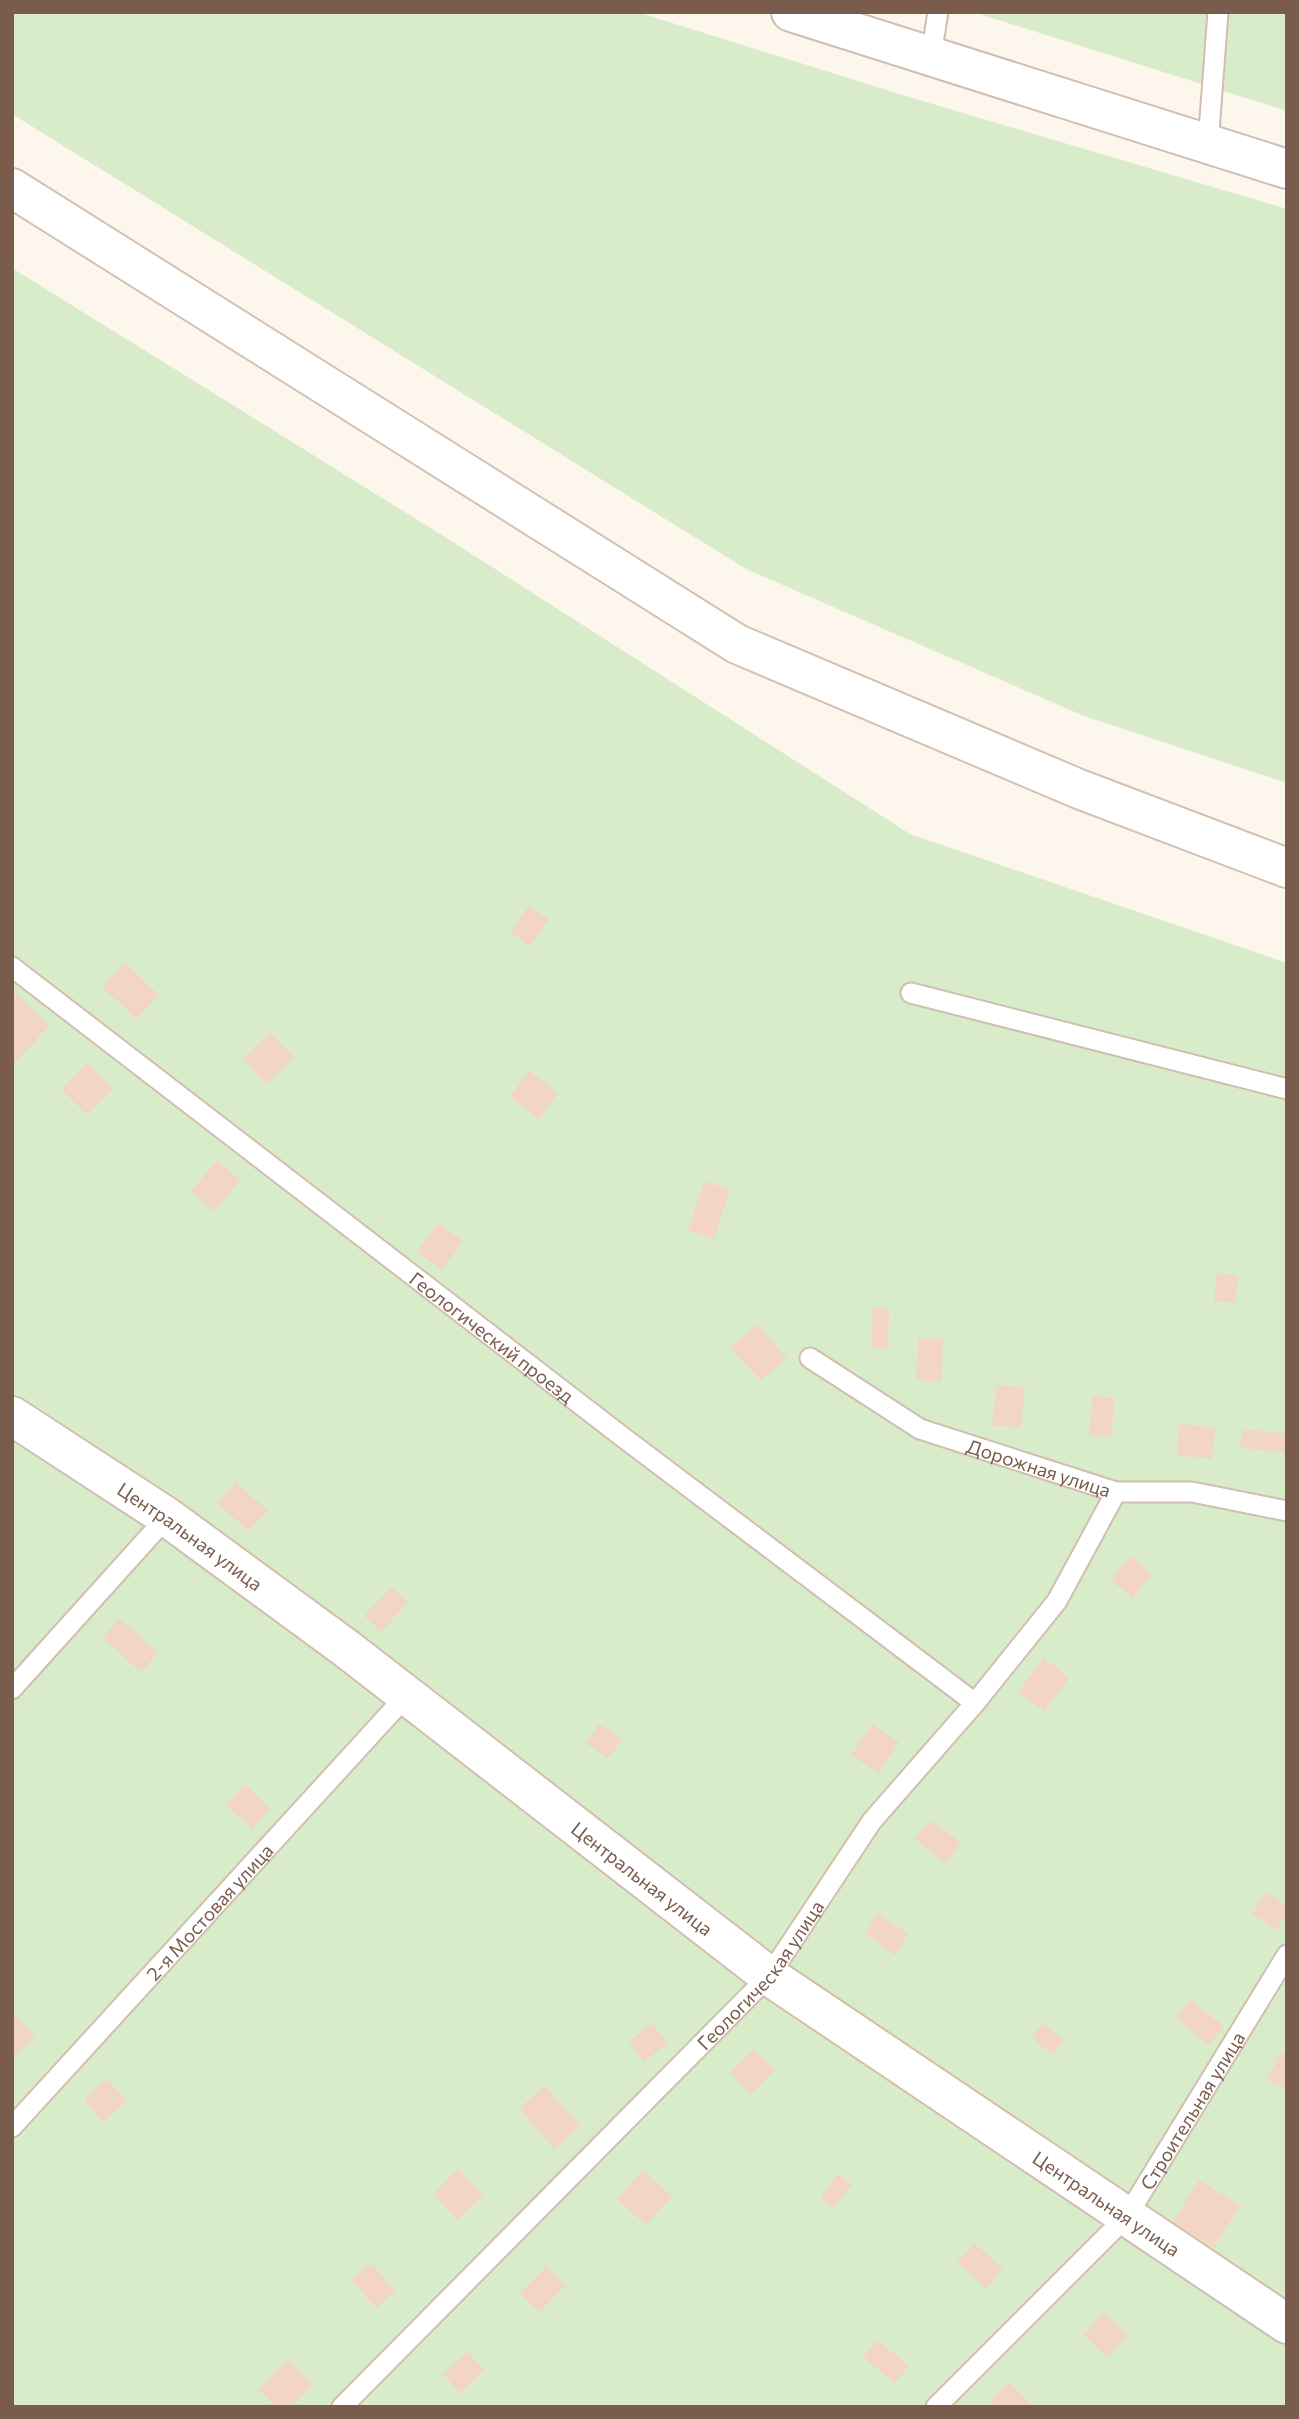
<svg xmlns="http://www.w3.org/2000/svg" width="1299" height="2419" font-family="Commissioner,sans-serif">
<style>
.green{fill:#d8ecc9}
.building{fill:#f3d5c3}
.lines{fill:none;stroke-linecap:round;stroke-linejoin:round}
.service-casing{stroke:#d1beb0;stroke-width:23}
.minor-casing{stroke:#d1beb0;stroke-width:42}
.tertiary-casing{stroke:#d1beb0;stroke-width:42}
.secondary-casing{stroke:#d6c0b0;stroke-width:42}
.service{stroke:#fff;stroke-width:19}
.minor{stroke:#fff;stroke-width:38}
.tertiary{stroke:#fff;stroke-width:38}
.secondary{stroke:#fff;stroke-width:38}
.labels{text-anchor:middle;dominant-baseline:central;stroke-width:5;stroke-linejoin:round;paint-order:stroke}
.street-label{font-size:19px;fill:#7a5c4d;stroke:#fffaf3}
</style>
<rect width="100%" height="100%" fill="#fdf6ec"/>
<g class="green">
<polygon points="12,12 637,12 909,97 1287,209 1287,783 1084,716 746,569 12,114"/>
<polygon points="973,12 1287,12 1287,111"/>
<polygon points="12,268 445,537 910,834 1287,963 1287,2407 12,2407"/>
</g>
<g class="building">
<polygon points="528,906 549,919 530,946 511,933"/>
<polygon points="125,963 159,995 137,1019 102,987"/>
<polygon points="16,994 49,1026 12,1066 12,998"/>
<polygon points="270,1032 294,1057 267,1084 243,1059"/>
<polygon points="87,1063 113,1089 87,1115 61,1089"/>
<polygon points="529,1071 558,1093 539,1119 510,1097"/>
<polygon points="217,1161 240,1180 214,1211 191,1191"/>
<polygon points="704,1181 730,1190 714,1239 688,1230"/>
<polygon points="438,1223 463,1241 442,1270 417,1252"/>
<polygon points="1217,1273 1238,1276 1235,1303 1214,1301"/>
<polygon points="873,1308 889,1309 888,1349 871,1348"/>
<polygon points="757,1324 787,1358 761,1381 730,1348"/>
<polygon points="918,1339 943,1340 941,1382 916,1380"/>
<polygon points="997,1385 1025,1388 1021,1428 992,1425"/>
<polygon points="1093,1396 1115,1398 1111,1437 1089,1435"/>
<polygon points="1180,1424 1215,1428 1212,1459 1177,1455"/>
<polygon points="1242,1429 1287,1434 1287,1453 1240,1448"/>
<polygon points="236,1483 268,1510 249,1531 218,1504"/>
<polygon points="1131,1556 1152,1574 1132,1598 1111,1580"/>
<polygon points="392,1587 408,1602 381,1632 364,1616"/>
<polygon points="119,1618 158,1653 141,1672 103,1638"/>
<polygon points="1044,1658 1069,1678 1044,1711 1018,1692"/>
<polygon points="599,1724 622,1739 608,1759 586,1743"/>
<polygon points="872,1724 899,1742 879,1773 851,1755"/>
<polygon points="245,1785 270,1808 252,1829 226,1805"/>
<polygon points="931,1820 961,1843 945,1864 915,1839"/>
<polygon points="1267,1892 1287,1906 1287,1914 1276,1930 1252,1914"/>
<polygon points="878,1914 908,1934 895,1955 865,1934"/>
<polygon points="1190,2000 1224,2026 1209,2045 1176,2018"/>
<polygon points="15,2016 35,2036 14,2057 12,2019"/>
<polygon points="652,2023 667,2043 644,2062 629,2042"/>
<polygon points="1043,2023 1064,2041 1053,2055 1031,2037"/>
<polygon points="754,2049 775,2070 751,2094 730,2073"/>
<polygon points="1281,2053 1287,2056 1287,2090 1267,2080"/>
<polygon points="107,2079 127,2101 103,2122 84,2100"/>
<polygon points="545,2086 580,2126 554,2149 519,2108"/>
<polygon points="458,2169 483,2194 458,2220 433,2195"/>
<polygon points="643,2170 672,2197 646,2225 617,2199"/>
<polygon points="837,2174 852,2184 835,2208 821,2198"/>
<polygon points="1199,2180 1240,2205 1214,2248 1173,2223"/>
<polygon points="974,2243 1003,2269 986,2289 957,2262"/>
<polygon points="371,2263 395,2291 376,2308 352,2280"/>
<polygon points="546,2267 565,2286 540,2312 520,2293"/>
<polygon points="1103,2313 1128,2335 1108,2357 1083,2335"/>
<polygon points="877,2340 909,2366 895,2383 863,2357"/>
<polygon points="467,2352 484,2370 460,2393 443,2374"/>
<polygon points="288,2360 313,2384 291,2407 277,2407 259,2390"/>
<polygon points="1009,2382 1035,2407 996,2407 990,2401"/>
</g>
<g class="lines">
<g class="service-casing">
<g id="service">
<polyline points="931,56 938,12"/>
<polyline points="1208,145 1218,12"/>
<path id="s1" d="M 12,967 L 624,1438 L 975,1703"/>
<polyline points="911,993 1287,1089"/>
<path id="s2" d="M 810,1358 L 920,1429 L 1116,1492 L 1192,1492 L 1287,1511"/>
<polyline points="12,1689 167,1517"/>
<path id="s3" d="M 12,2127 L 407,1695"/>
<path id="s4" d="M 342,2407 L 769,1976 L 872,1821 L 975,1703 L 1057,1601 L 1116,1492"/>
<path id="s5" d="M 936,2407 L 1127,2216 L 1287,1955"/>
</g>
</g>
<g class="minor-casing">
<g id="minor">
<path id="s6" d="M 12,1416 L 167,1517 L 347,1649 L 769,1976 L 1287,2324"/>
</g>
</g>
<g class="tertiary-casing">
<polyline id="tertiary" points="791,12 1287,169"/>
</g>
<g class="secondary-casing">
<polyline id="secondary" points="12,188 737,644 1079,789 1287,868"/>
</g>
<use href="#service" class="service"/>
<use href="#minor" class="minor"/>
<use href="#tertiary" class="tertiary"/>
<use href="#secondary" class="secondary"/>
</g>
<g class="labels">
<g class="street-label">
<text stroke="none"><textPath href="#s1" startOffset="606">Геологический проезд</textPath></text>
<text stroke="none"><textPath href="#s2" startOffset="256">Дорожная улица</textPath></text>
<text stroke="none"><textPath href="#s6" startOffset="215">Центральная улица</textPath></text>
<text stroke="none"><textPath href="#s6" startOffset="782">Центральная улица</textPath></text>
<text stroke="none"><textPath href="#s3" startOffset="292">2-я Мостовая улица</textPath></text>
<text stroke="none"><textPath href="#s4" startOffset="602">Геологическая улица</textPath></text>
<text stroke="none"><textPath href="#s5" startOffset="394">Строительная улица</textPath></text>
<text stroke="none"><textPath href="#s6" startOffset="1349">Центральная улица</textPath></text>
</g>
</g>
<rect width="1299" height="2419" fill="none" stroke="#7a5c4d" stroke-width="28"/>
</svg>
